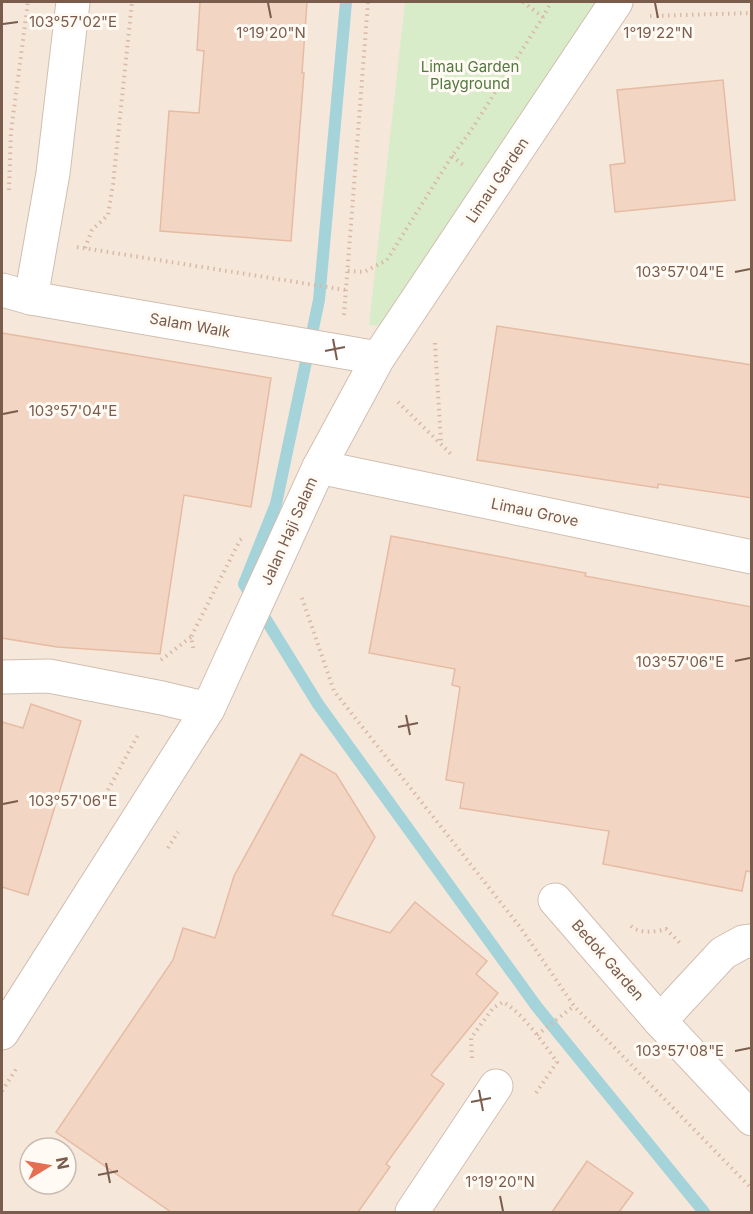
<svg xmlns="http://www.w3.org/2000/svg" width="753" height="1214" font-family="Inter,sans-serif">
<style>
.residential{fill:#f5e8da;fill-rule:evenodd}
.green{fill:#d8ecc9}
.lines{fill:none;stroke-linecap:round;stroke-linejoin:round}
.stream{stroke:#a5d3da;stroke-width:12}
.building{fill:#f3d5c3;stroke:#e6bba3;stroke-width:1.5}
.minor-casing{stroke:#d1beb0;stroke-width:35}
.path{stroke:#d9b8a5;stroke-width:4;stroke-dasharray:1.5 4.5;stroke-linecap:butt}
.minor{stroke:#fff;stroke-width:33}
.ticks{fill:none;stroke:#7a5c4d;stroke-width:2}
.labels{text-anchor:middle;dominant-baseline:central;stroke-width:6;stroke-linejoin:round;paint-order:stroke}
.park-label{font-size:15px;fill:#537a41;stroke:#fffaf3}
.street-label{font-size:15px;fill:#7a5c4d;stroke:#fffaf3}
.ticks-label{font-size:15px;text-anchor:middle;fill:#7a5c4d;stroke:#fffaf3;stroke-width:6;stroke-linejoin:round;paint-order:stroke}
</style>
<rect width="100%" height="100%" fill="#fdf6ec"/>
<path class="residential" d="M 2,2 L 751,2 L 751,1212 L 2,1212 ZM 30,1148 L 66,1148 L 66,1184 L 30,1184 Z"/>
<polygon class="green" points="405,2 606,2 394,327 369,325"/>
<g class="lines">
<polyline class="stream" points="346,2 319,300 276,504 244,584 318,704 537,1007 704,1212"/>
</g>
<g class="building">
<polygon points="200,2 307,2 302,73 304,73 291,241 160,231 169,111 199,113 204,51 197,50"/>
<polygon points="723,80 735,200 615,212 610,165 625,163 617,90"/>
<polygon points="497,326 752,365 752,498 658,484 658,488 477,460"/>
<polygon points="2,333 271,378 251,507 184,495 160,654 57,647 2,638"/>
<polygon points="391,536 586,573 585,576 752,607 752,872 746,871 742,891 603,864 609,831 460,808 464,783 446,780 460,687 452,685 455,669 369,653"/>
<polygon points="31,704 81,721 28,895 2,887 2,722 23,728"/>
<polygon points="301,754 336,774 375,837 332,915 390,933 415,902 487,961 476,974 498,993 431,1075 444,1084 386,1164 390,1167 358,1212 171,1212 56,1132 173,960 183,928 215,938 234,876"/>
<polygon points="587,1161 633,1193 619,1212 552,1212"/>
</g>
<g class="lines">
<g class="minor-casing">
<g id="minor">
<polyline points="2,290 31,298 378,358"/>
<polyline points="31,298 53,173 73,2"/>
<polyline points="319,467 752,557"/>
<polyline points="2,677 49,676 162,698 208,709"/>
<polyline points="555,900 660,1021 752,1119"/>
<polyline points="660,1021 723,953 743,942 752,941"/>
<polyline points="2,1033 208,709 319,467 378,358 616,2"/>
<polyline points="412,1212 496,1086"/>
</g>
</g>
<g class="path">
<polyline points="523,2 543,17"/>
<polyline points="650,16 752,13"/>
<polyline points="452,156 463,165"/>
<polyline points="9,190 11,132 28,2"/>
<polyline points="77,247 346,290"/>
<polyline points="85,248 92,230 108,215 113,184 132,2"/>
<polyline points="348,271 364,272 387,260 452,156 470,132 543,17 551,2"/>
<polyline points="344,315 368,2"/>
<polyline points="435,343 441,443"/>
<polyline points="398,402 453,456"/>
<polyline points="302,598 334,691 520,927 574,1006 752,1189"/>
<polyline points="193,648 191,637 240,540 244,537"/>
<polyline points="161,660 191,637"/>
<polyline points="108,790 139,733"/>
<polyline points="168,848 178,832"/>
<path d="M 631,926 C 640,934 656,932 666,929 L 680,943"/>
<polyline points="537,1035 574,1006"/>
<path d="M 472,1058 L 471,1038 L 493,1008 L 503,1002 C 521,1011 545,1045 557,1062 L 534,1096"/>
<polyline points="2,1091 16,1069"/>
</g>
<use href="#minor" class="minor"/>
</g>
<path class="ticks" d="M 268,3 L 271,18M 655,3 L 658,18M 3,24 L 18,22M 735,272 L 750,269M 333,339 L 337,360M 325,351 L 345,347M 3,414 L 18,411M 735,661 L 750,658M 406,715 L 410,735M 398,727 L 418,723M 3,804 L 18,801M 735,1051 L 750,1048M 479,1090 L 483,1111M 471,1102 L 491,1098M 106,1163 L 110,1183M 98,1175 L 118,1171M 500,1196 L 503,1211"/>
<g class="labels">
<g class="park-label">
<text x="470" y="66">Limau Garden<tspan x="470" dy="17">Playground</tspan></text>
</g>
<g class="street-label">
<text transform="translate(497 180) rotate(-56)">Limau Garden</text>
<text transform="translate(190 325) rotate(10)">Salam Walk</text>
<text transform="translate(535 512) rotate(12)">Limau Grove</text>
<text transform="translate(289 531) rotate(-66)">Jalan Haji Salam</text>
<text transform="translate(608 960) rotate(49)">Bedok Garden</text>
</g>
</g>
<g class="ticks-label">
<text x="73" y="27">103°57'02"E</text>
<text x="271" y="38">1°19'20"N</text>
<text x="658" y="38">1°19'22"N</text>
<text x="680" y="277">103°57'04"E</text>
<text x="73" y="416">103°57'04"E</text>
<text x="680" y="667">103°57'06"E</text>
<text x="73" y="806">103°57'06"E</text>
<text x="680" y="1056">103°57'08"E</text>
<text x="500" y="1187">1°19'20"N</text>
</g>
<rect width="753" height="1214" fill="none" stroke="#7a5c4d" stroke-width="6"/>
<g transform="translate(48 1166) rotate(79)"><circle r="28" fill="#fffaf3" stroke="#cabbb1" stroke-width="1.5"/>
<path d="M0-4.5L10 22L0 15L-10 22Z" fill="#e76f51"/>
<text y="-9" font-size="16" font-weight="bold" text-anchor="middle" fill="#7a5c4d">N</text>
</g>
</svg>
